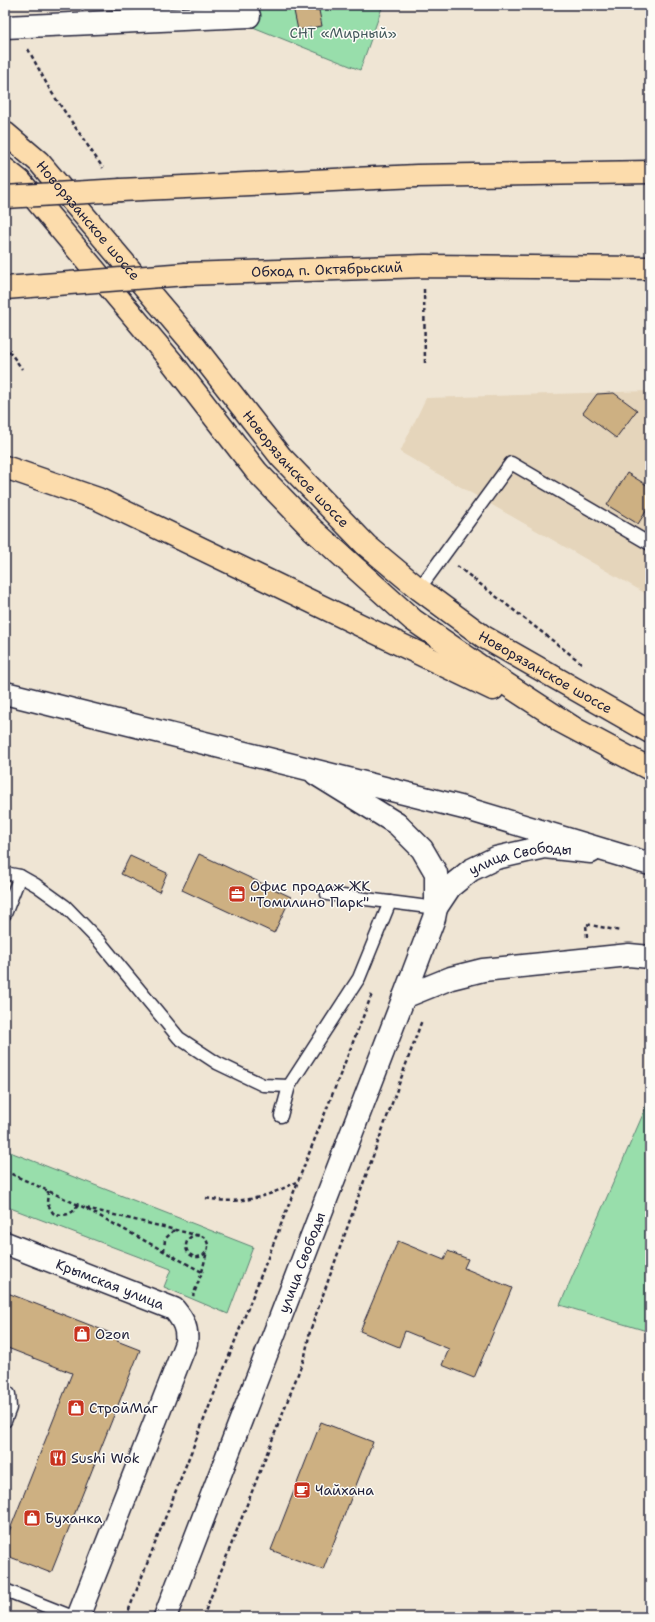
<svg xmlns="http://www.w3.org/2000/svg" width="655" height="1622" font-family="'Shantell Sans',sans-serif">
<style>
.built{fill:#e5d5bb}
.green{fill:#98deab;stroke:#5d8073}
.building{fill:#cdb082;stroke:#22223b}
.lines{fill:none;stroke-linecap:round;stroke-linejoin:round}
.lane-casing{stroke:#22223b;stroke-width:15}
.street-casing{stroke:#22223b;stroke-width:25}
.secondary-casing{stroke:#22223b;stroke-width:25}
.primary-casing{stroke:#22223b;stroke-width:25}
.highway-casing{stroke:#22223b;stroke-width:25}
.path{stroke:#22223b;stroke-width:2.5;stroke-dasharray:4 3;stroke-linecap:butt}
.lane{stroke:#fdfcf7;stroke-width:12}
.street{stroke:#fdfcf7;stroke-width:22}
.secondary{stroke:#fdfcf7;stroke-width:22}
.primary{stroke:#fcdcac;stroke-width:22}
.highway{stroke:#fcdcac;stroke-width:22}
.highway-bridge-casing{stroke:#22223b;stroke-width:25;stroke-linecap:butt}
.highway-bridge{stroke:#fcdcac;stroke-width:22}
.labels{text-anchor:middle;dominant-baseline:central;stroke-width:3;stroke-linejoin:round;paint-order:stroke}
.park-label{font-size:14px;fill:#455a5d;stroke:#fdfcf7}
.street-label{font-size:14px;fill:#22223b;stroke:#fdfcf7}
.poi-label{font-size:14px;fill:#22223b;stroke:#fdfcf7;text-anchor:start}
</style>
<rect width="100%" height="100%" fill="#efe5d4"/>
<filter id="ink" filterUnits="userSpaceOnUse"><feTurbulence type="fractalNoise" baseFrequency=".025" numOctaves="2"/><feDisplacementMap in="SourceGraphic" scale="8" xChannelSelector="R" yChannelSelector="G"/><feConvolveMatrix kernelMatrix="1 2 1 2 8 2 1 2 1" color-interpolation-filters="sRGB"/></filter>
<g filter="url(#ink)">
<polygon class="built" points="650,391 650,596 400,452 426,398"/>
<g class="green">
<polygon points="213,5 383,5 360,70 238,21"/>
<polygon points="650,1098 650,1332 560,1305"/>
<polygon points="5,1150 253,1247 228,1314 164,1287 171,1269 5,1206"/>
</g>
<g class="building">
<polygon points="300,5 318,5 322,26 298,30 293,6"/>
<polygon points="614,393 637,410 616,438 583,413 597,394"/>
<polygon points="627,473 650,487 650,505 638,524 607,505"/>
<polygon points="199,854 291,897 274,933 182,890"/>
<polygon points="130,856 167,873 159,892 121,874"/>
<polygon points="398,1241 444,1260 448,1251 468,1259 464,1268 512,1288 474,1378 442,1365 449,1349 405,1331 399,1347 360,1331"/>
<polygon points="5,1292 118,1336 117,1341 140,1350 51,1573 5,1555 5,1542 72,1373 5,1347"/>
<polygon points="321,1422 373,1442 323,1570 271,1550"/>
</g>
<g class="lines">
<g class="lane-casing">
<g id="lane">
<polyline points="419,589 511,463 650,544"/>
<polyline points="5,873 20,876"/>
<polyline points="327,894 436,908"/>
<polyline points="5,914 20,876 36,885 65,906 99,941 179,1038 217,1063 263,1085 289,1086"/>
<polyline points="281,1116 289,1086 359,978 390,902"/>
<polyline points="5,1390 9,1394 10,1408 5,1421"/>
<polyline points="5,1590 73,1617"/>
</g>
</g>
<g class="street-casing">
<g id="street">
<polyline points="5,27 249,16 245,5"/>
<path id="s1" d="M 436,908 L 450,887 L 471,870 L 496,858 L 544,847 L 591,852"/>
<polyline points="404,997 451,978 483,970 629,955 650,957"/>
<path id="s2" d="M 5,1243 L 174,1309 C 183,1320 188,1328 186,1343 L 78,1617"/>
<path id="s3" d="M 165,1617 L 404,997 L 434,918 L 436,908 L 436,873 L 422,849 L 397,824 L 316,774"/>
</g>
</g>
<g class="secondary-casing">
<polyline id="secondary" points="5,693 464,808 650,864"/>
</g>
<g class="primary-casing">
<g id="primary">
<path id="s4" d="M 5,133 L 39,162 L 192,343 L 281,457 L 366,545 L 419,589 L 484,637 L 650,732"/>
<polyline points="5,169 20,181 171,361 257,472 312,529 413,620 503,682 572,727"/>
<polyline points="5,467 98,499 493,689"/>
<polyline points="560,721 650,769"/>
</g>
</g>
<g class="highway-casing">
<g id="highway">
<polyline points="121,190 417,176 650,172"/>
<path id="s5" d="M 186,274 L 424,266 L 650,268"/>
</g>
</g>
<g class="path">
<polyline points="28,49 50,90 103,168"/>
<polyline points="424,289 425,364"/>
<polyline points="5,345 22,369"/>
<polyline points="457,566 584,665"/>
<polyline points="587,937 586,924 620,931"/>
<polyline points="5,1171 83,1207 202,1272 193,1296"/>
<path d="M 48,1191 L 47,1203 L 53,1213 C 64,1217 72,1215 78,1205"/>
<path d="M 206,1198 C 239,1205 266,1198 296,1182"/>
<polyline points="86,1208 200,1236"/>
<circle cx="197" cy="1246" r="11"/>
<polyline points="164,1251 165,1239 174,1230"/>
<polyline points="202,1272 207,1251"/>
<polyline points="126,1617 372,994"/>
<polyline points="203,1617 305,1356 310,1331 422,1020"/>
</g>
<use href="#lane" class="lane"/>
<use href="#street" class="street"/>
<use href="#secondary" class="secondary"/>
<use href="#primary" class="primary"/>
<use href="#highway" class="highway"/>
<g class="highway-bridge-casing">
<g id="highway-bridge">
<polyline points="5,197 121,190"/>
<polyline points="5,288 186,274"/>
</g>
</g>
<use href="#highway-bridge" class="highway-bridge"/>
</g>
</g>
<defs>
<g id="office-square" transform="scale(0.9)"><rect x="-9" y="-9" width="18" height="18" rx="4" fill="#c8321e" stroke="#fdfcf7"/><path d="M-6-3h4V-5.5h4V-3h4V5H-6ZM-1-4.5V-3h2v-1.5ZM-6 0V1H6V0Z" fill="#fff"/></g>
<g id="shop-square" transform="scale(0.9)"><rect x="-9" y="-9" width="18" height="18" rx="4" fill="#c8321e" stroke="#fdfcf7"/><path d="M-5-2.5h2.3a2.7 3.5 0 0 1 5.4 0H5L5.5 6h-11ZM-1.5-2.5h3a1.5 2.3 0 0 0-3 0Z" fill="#fff"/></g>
<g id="restaurant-square" transform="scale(0.9)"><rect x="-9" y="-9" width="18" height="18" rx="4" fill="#c8321e" stroke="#fdfcf7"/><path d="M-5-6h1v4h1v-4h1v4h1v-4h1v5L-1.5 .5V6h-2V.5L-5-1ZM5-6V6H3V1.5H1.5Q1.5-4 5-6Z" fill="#fff"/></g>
<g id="cafe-square" transform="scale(0.9)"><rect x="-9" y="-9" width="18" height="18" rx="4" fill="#c8321e" stroke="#fdfcf7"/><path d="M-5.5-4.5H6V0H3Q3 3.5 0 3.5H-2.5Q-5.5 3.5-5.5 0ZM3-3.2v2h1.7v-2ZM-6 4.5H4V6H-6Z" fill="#fff"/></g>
</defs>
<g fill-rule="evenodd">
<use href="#office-square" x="237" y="894"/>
<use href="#shop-square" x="82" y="1334"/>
<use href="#shop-square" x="76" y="1408"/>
<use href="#restaurant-square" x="58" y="1458"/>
<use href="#cafe-square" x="302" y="1490"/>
<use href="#shop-square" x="32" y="1518"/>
</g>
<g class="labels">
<g class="park-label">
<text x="343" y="33">СНТ «Мирный»</text>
</g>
<g class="street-label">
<text stroke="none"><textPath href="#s4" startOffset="121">Новорязанское шоссе</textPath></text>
<text stroke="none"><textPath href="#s5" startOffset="141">Обход п. Октябрьский</textPath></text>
<text stroke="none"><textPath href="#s4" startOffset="445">Новорязанское шоссе</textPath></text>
<text stroke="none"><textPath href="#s4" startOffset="769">Новорязанское шоссе</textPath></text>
<text stroke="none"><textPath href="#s1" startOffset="104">улица Свободы</textPath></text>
<text stroke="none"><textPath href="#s3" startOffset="380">улица Свободы</textPath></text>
<text stroke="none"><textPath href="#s2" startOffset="113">Крымская улица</textPath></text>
</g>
<g class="poi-label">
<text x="250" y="886">Офис продаж ЖК<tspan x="250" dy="16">"Томилино Парк"</tspan></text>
<text x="95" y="1334">Ozon</text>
<text x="89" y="1408">СтройМаг</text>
<text x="71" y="1458">Sushi Wok</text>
<text x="315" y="1490">Чайхана</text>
<text x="45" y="1518">Буханка</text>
</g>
</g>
<rect width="655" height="1622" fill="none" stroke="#fdfcf7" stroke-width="20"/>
<rect x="10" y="10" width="635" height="1602" fill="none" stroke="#22223b" stroke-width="1.5" filter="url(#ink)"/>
</svg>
